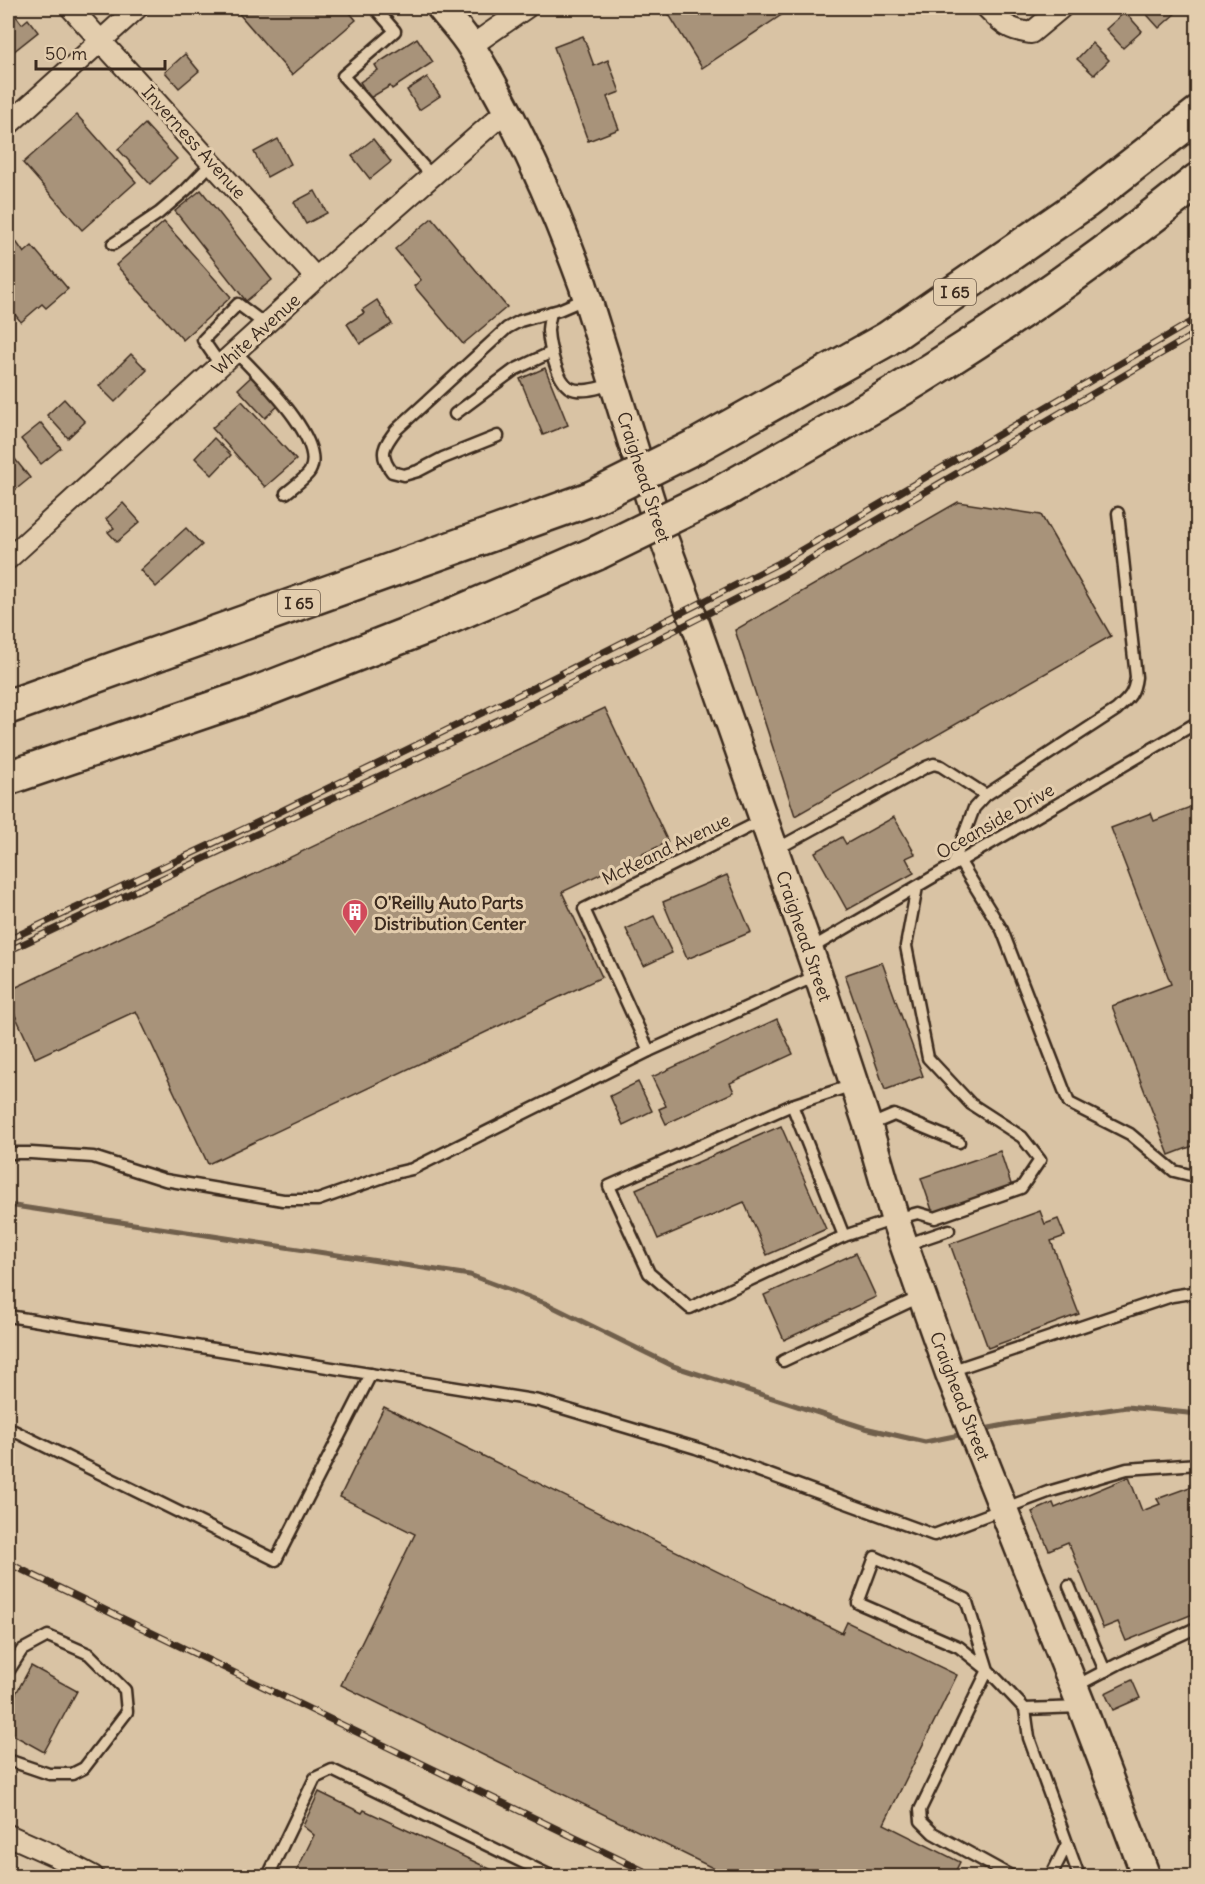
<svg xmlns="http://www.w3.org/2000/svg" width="1205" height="1884" font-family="Delius,sans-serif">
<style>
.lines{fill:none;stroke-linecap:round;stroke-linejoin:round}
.stream{stroke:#705e4c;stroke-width:5}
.building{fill:#a8937a;stroke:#3b2a1e;stroke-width:1.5}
.lane-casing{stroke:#3b2a1e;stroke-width:15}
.street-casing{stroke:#3b2a1e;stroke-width:24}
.secondary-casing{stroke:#3b2a1e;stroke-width:32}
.highway-casing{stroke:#3b2a1e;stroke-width:38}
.lane{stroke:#e3cdad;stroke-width:10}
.street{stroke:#e3cdad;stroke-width:20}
.secondary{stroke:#e3cdad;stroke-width:27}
.highway{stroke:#e3cdad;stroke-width:33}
.rail-casing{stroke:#3b2a1e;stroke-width:7}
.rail{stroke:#e3cdad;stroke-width:4.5;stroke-dasharray:14;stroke-linecap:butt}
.highway-bridge-casing{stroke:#3b2a1e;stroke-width:38;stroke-linecap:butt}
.highway-bridge{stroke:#e3cdad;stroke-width:33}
.labels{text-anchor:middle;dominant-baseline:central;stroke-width:6;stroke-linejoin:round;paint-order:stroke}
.shield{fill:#e3cdad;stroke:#6d5b49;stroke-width:1.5}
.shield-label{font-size:16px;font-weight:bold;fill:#3b2a1e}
.street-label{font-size:18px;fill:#3b2a1e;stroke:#e3cdad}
.poi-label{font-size:18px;font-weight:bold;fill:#3b2a1e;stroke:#e3cdad;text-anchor:start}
</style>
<rect width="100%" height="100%" fill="#d9c3a4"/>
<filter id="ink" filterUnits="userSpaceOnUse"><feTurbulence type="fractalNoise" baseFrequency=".0167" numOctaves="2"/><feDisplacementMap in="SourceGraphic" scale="12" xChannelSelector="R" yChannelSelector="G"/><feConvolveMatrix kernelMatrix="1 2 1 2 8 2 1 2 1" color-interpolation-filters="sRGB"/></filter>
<g filter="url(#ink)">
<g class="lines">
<g class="stream">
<polyline points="8,1205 470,1275 545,1303 673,1366 865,1428 925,1442 964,1434"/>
<polyline points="979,1430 1010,1424 1127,1407 1198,1414"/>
</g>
</g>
<g class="building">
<polygon points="234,8 346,8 356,20 292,75"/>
<polygon points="676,8 792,8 702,68 668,13"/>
<polygon points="1141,8 1175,8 1178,11 1159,28"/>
<polygon points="1125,12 1142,31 1123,48 1106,29"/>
<polygon points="16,16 22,24 28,19 38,32 8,56 8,22"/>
<polygon points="583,36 594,66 608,60 620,92 607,97 619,129 588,141 554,47"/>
<polygon points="417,38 433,62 392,89 390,86 370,98 360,82 378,70 375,65"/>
<polygon points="1092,43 1109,60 1094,75 1077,59"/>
<polygon points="185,54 199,71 179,88 165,72"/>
<polygon points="427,77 440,96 419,110 407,90"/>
<polygon points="77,115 136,182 82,230 23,163"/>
<polygon points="145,124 177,159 150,184 118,149"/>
<polygon points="278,139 291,164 267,177 254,152"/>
<polygon points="373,139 391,162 370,179 352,156"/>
<polygon points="201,190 272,280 246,301 175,211"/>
<polygon points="315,191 327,213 306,224 294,202"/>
<polygon points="432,218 507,307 463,344 414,286 421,280 395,249"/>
<polygon points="164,222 231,297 183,340 116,265"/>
<polygon points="8,230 24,253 32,246 68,289 46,308 42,304 21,322 8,306"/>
<polygon points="377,300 392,324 360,344 347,324 364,313 362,310"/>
<polygon points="131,354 147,370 115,402 99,386"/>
<polygon points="545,368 568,425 543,435 520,379"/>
<polygon points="252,376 278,406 265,418 238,389"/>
<polygon points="64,399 85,422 68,438 47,415"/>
<polygon points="242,401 296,460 265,487 212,428"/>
<polygon points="41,423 61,448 41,464 21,439"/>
<polygon points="214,438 231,455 212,475 195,458"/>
<polygon points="11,454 30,478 9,495 8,456"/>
<polygon points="958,502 1041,515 1111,636 795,816 735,630"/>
<polygon points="123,503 140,522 117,542 108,532 114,528 106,519"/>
<polygon points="186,528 202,545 156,587 140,570"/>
<polygon points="605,708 668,842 562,892 602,977 208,1164 136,1011 35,1058 8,1000 8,991"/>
<polygon points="1198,804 1198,1144 1169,1155 1112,1006 1171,984 1111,828 1151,813 1154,821"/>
<polygon points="894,817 915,854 906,858 914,873 847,910 815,852 842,837 846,844"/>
<polygon points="727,875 751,932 687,959 663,902"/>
<polygon points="654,916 672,953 644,966 626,929"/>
<polygon points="882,962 923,1076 885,1090 845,975"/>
<polygon points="777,1019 793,1054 730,1083 734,1092 666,1124 659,1109 666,1106 652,1077"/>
<polygon points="638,1082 652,1111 623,1125 610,1096"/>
<polygon points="781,1126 826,1229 767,1255 744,1202 658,1239 636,1189"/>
<polygon points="1000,1151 1012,1187 933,1213 921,1178"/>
<polygon points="1040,1211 1045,1224 1058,1219 1065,1236 1051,1241 1079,1314 988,1348 950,1244"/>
<polygon points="856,1253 876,1297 784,1340 764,1295"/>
<polygon points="384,1407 842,1633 847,1622 957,1675 884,1824 960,1862 953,1876 729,1876 341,1685 415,1534 340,1497"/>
<polygon points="1129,1477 1142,1511 1160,1504 1157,1499 1198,1484 1198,1612 1126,1641 1118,1622 1103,1628 1068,1542 1049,1550 1032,1512 1053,1503 1055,1508"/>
<polygon points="31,1666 77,1691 44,1752 8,1732 8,1708"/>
<polygon points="1132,1680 1140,1698 1113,1710 1105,1693"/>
<polygon points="319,1792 362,1813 364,1810 505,1876 294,1876 314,1835 303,1826"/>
</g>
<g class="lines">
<g class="lane-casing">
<g id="lane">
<polyline points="375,8 395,31 343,76 432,176"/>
<polyline points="113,244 159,213 186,190 212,163"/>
<path d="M 551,312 C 550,318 548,325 548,331 C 549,346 557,381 570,388 C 582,394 601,387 613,384"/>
<path d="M 236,352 C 255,373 327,439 310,471 C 307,477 292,488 286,493"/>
<polyline points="221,366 203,340 238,304 266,325"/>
<polyline points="455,414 514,370 552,352"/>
<path d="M 498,436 L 443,458 L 418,471 L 404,475 L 392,472 C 378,454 384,446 396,430 L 507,328 L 520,321 L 559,310 L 587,298"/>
<polyline points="775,850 926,767 934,764 941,766 986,795"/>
<polyline points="960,862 1002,930 1069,1103 1130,1134 1174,1171 1198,1177"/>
<path d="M 953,865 L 974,808 L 986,795 L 1116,710 C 1129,698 1134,694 1136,677 L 1118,513"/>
<polyline points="810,949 1198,722"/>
<polyline points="649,1051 584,909 763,820"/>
<polyline points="853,1085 792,1105 609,1186 649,1273 690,1308 844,1236 895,1219 918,1213 935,1218 1021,1188 1040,1160 1022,1137 971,1104 928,1058 906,946 917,887"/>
<polyline points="792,1105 844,1236"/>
<polyline points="868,1126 894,1115 959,1142"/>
<polyline points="8,1153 31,1153 93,1157 165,1180 283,1200 318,1200 395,1173 412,1169 649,1051 818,975"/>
<polyline points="905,1245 949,1230"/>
<polyline points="8,1316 539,1401 696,1448 934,1535 1048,1492 1127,1469 1198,1464"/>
<polyline points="783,1361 922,1296"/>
<polyline points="950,1371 1172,1296 1198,1292"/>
<polyline points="8,1428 276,1560 371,1374"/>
<polyline points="1069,1586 1105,1671"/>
<polyline points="8,1672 22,1650 48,1636 89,1654 125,1690 127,1712 84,1768 72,1774 49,1774 8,1760"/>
<polyline points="1074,1687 1118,1664 1198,1627"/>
<polyline points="1025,1709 1029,1738 1079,1876"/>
<polyline points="268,1876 315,1778 332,1770 551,1876"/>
<polyline points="1011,1876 933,1833 921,1821 920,1810 988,1670 966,1599 875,1557 858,1603 959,1647 988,1670 1025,1709 1081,1707"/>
<polyline points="1051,1876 1067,1844"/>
</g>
</g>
<g class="street-casing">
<g id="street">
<polyline points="71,8 316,278"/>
<path d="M 987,8 C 1003,24 1008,30 1031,33 L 1061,8"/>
<polyline points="471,46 526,8"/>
<polyline points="8,125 137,8"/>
<polyline points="8,559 316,278 506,111"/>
<polyline points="8,1835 53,1855 93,1876"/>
</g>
</g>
<g class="secondary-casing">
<path id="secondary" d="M 441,8 C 451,21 463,33 472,48 C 517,122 553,203 583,285 L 654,512 L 694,620 L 818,975 L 868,1126 L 895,1219 L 922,1296 L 949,1372 L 1082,1707 L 1146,1876"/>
</g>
<g class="highway-casing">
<g id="highway">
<polyline points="696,446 887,339 1085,202 1198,114"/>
<path d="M 722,492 C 793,452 866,412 935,368 C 1026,311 1114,248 1198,180"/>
<polyline points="8,707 590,499"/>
<polyline points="8,778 249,696 426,627 597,553"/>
</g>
</g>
<use href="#lane" class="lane"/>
<use href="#street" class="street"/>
<use href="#secondary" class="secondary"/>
<use href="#highway" class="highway"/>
<g class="rail-casing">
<g id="rail">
<polyline points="8,940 271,816 529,690 779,563 1198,318"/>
<polyline points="8,951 511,714 785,574 1198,332"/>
<polyline points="8,1563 654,1876"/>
</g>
</g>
<use href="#rail" class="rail"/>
<g class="highway-bridge-casing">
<g id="highway-bridge">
<polyline points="590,499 696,446"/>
<polyline points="597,553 722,492"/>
</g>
</g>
<use href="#highway-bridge" class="highway-bridge"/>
</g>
</g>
<defs>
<g id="building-pin" transform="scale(1.35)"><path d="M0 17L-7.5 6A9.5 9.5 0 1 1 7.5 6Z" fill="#d1495b" stroke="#e3cdad"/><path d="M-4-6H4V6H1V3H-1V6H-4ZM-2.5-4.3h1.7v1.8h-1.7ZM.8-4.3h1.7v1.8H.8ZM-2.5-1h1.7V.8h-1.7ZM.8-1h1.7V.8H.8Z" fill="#fff"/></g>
</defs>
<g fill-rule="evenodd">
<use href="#building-pin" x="355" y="912"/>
</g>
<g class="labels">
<g class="shield">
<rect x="934" y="279" width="42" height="26" rx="4.5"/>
<rect x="278" y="590" width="42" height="26" rx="4.5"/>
</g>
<g class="shield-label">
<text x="955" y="292">I 65</text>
<text x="299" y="603">I 65</text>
</g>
<g class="street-label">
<text transform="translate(194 142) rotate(48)">Inverness Avenue</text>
<text transform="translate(256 334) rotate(-42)">White Avenue</text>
<text transform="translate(644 477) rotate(72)">Craighead Street</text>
<text transform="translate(995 821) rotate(-30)">Oceanside Drive</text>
<text transform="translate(666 849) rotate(-26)">McKeand Avenue</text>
<text transform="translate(804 936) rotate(71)">Craighead Street</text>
<text transform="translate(960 1396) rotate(69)">Craighead Street</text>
</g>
<g class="poi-label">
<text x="374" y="902">O'Reilly Auto Parts<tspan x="374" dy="21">Distribution Center</tspan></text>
</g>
</g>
<rect width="1205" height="1884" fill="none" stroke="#e3cdad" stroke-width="30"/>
<rect x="15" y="15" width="1175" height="1854" fill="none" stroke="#3b2a1e" stroke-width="2" filter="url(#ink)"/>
<path d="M36 60v9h129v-9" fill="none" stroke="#3b2a1e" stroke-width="3"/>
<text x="45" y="60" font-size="18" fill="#3b2a1e" stroke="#e3cdad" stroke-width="4.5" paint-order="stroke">50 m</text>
</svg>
